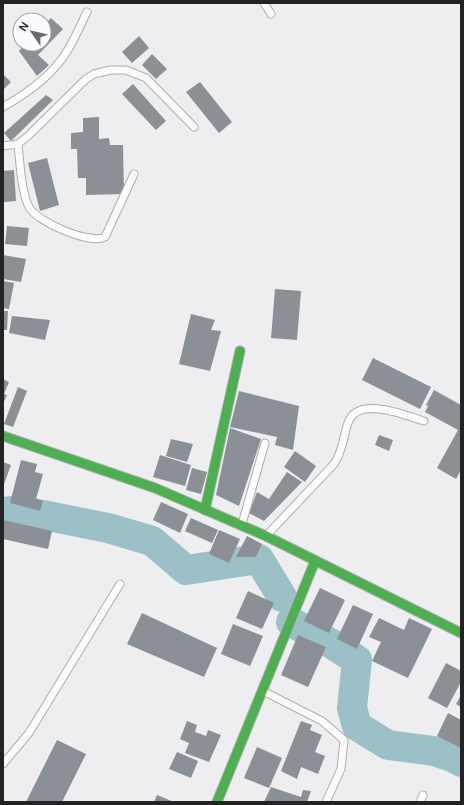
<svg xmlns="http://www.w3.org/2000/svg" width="464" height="805" font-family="Helvetica,sans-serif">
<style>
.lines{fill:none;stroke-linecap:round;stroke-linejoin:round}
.river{stroke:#9cc0c8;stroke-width:30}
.building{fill:#8a9096}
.lane-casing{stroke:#aeaeb1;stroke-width:9}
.fast-casing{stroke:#aeaeb1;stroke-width:11}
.lane{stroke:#fcfcfd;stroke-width:7}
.fast{stroke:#4caf50;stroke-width:9}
</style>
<rect width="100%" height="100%" fill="#eeeef1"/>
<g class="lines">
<g class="river">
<polyline points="3,512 18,510 108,528 152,541 186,570 259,559 282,597"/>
<polyline points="291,622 332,644 357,660 352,708 357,726 388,745 434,751 452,757 461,762"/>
</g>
</g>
<g class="building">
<polygon points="51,18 63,29 38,55 49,65 37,76 19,51 25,44 44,44 44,25"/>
<polygon points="139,36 149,48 132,63 122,52"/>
<polygon points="152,54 167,69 156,79 142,65"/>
<polygon points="3,74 11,82 3,90"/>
<polygon points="200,82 232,122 219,133 186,92"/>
<polygon points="133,84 166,121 156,130 122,94"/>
<polygon points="46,95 53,100 11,141 4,133"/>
<polygon points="99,117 99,139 109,138 110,145 123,145 124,194 86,195 86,178 78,178 77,149 71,149 71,133 83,132 83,118"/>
<polygon points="47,158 59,205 40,211 28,163"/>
<polygon points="14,170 16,201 4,202 3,171"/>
<polygon points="7,226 29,228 27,246 5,244"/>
<polygon points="3,255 26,259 21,282 3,279"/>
<polygon points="3,281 14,283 9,309 3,308"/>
<polygon points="275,289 301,291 297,340 271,338"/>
<polygon points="3,311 8,311 7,330 3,330"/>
<polygon points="191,314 215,320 211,330 221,331 210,371 179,364"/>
<polygon points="12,316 50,320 45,340 9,333"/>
<polygon points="373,358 431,387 420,409 362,380"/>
<polygon points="3,379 9,382 4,394 7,395 3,404"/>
<polygon points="18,387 27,391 13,427 4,424"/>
<polygon points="434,390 461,405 461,470 456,479 437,468 458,430 425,412 428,406 426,405"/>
<polygon points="239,391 299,406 293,450 275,445 277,437 230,427"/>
<polygon points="230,428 261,439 239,506 216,495"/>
<polygon points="379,435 393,440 389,451 375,445"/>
<polygon points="171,439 193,444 187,462 166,456"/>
<polygon points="295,451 316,466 305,482 284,467"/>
<polygon points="160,455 191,465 185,486 153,477"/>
<polygon points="21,460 37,464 35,472 43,474 36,499 43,501 40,511 10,503"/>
<polygon points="3,462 11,465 3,487"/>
<polygon points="192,468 207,472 201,494 186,490"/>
<polygon points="287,472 302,482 264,521 249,513 257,492 269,499"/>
<polygon points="161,502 188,514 180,533 153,520"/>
<polygon points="191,518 218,530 212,543 185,531"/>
<polygon points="3,520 52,531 48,549 3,539"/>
<polygon points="219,530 240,539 229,563 209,554"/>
<polygon points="247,536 262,544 256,557 236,557"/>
<polygon points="320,588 345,600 329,633 304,621"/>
<polygon points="248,591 274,603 262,629 236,618"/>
<polygon points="353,605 373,614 357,649 337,639"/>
<polygon points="142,613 217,648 204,677 127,644"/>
<polygon points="379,618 404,630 409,618 432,629 408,678 372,661 381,642 369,637"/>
<polygon points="233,624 263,636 250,666 221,654"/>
<polygon points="298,635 326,647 308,687 281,675"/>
<polygon points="446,663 461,671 461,682 447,708 428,698"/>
<polygon points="461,695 461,707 456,704"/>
<polygon points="448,713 461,720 461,748 437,736"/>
<polygon points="187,721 197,725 195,732 206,736 208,730 221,735 209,762 185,753 189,743 180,739"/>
<polygon points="301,721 312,725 310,730 322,735 315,752 325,756 318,774 301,767 297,779 281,771"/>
<polygon points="57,740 86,754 62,802 26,802"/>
<polygon points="257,747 282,758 269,788 244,778"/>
<polygon points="177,752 198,761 191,778 169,769"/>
<polygon points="271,787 301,797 303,790 311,791 307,802 264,802"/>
<polygon points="157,795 174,802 154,802"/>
</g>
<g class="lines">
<g class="lane-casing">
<g id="lane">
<polyline points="264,3 271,14"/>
<path d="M 3,107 C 28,93 55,73 69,48 C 76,36 81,24 87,12"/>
<path d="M 18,144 C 20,162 21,191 29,207 C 37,222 90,245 105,237 L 134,174"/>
<polyline points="3,146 18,144 28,136 86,79 94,74 111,70 126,70 146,78 194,127"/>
<polyline points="242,524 265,443"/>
<path d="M 267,535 L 334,464 C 343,451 343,437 348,423 C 357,395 405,415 424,421"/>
<polyline points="263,691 322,721 344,740 341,769 326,802"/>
<polyline points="3,764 29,733 120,584"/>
<polyline points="420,802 423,795"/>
</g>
</g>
<g class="fast-casing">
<g id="fast">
<polyline points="3,436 155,488 266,536 461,633"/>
<polyline points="205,510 240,351"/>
<polyline points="217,802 315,561"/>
</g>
</g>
<use href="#lane" class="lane"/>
<use href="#fast" class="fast"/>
</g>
<rect width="464" height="805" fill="none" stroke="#232325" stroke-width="8"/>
<g transform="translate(32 32) rotate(304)"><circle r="19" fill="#fafbff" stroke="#a4a5a8"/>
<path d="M0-3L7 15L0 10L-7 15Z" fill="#6a6a6c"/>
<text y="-6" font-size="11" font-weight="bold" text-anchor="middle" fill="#232325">N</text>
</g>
</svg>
